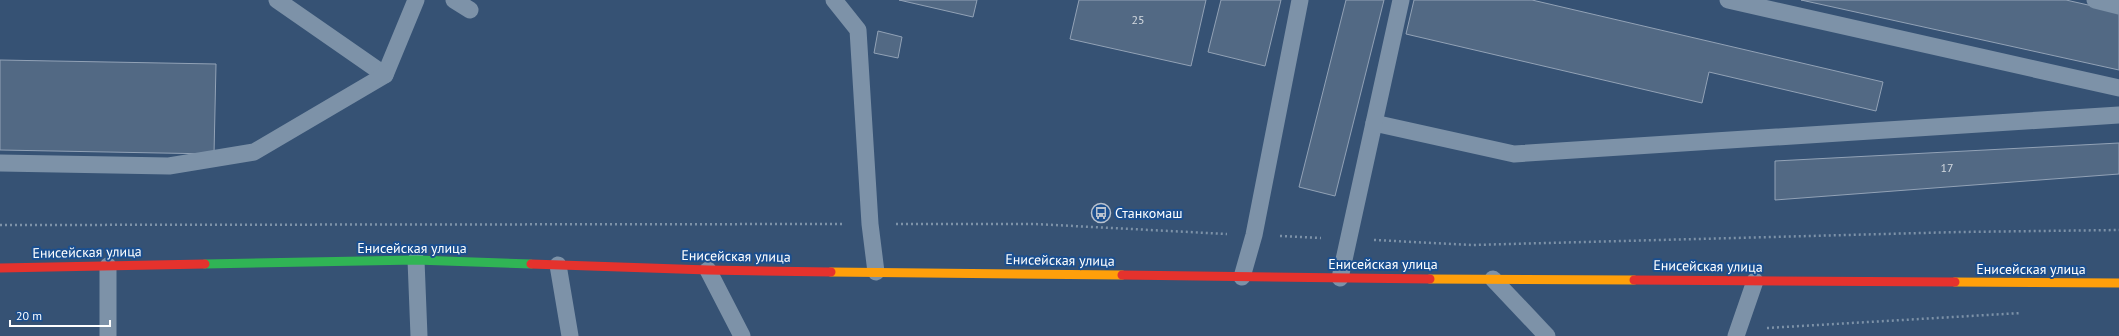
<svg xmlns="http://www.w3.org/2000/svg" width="2119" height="336" font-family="'PT Sans',sans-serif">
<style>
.building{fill:#526984;stroke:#92a2b6}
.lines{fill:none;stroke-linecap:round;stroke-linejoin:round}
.path{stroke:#7d92a8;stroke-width:2.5;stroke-dasharray:2 3;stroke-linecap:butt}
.lane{stroke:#7d92a8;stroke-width:17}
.fast{stroke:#30b455;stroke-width:9}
.slow{stroke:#ff9f0a;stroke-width:9}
.jam{stroke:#e5322d;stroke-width:9}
.labels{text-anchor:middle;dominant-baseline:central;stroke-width:4;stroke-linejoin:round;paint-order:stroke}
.number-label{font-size:12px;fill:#d4dae0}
.poi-label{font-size:14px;fill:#fff;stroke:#1b4f8f;text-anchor:start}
.street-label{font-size:14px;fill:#fff;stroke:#1b4f8f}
</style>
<rect width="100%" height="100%" fill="#365274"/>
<g class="building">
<polygon points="899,0 977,0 973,17"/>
<polygon points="1079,0 1206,0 1191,66 1070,39"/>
<polygon points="1221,0 1281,0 1265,66 1208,52"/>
<polygon points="1346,0 1384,0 1335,196 1299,187"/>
<polygon points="1414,0 1532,0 1883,82 1876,111 1709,72 1702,103 1406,34"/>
<polygon points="1801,0 2066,0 2119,12 2119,70"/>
<polygon points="878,31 902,37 898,58 874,53"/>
<polygon points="0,60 216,64 214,154 0,150"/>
<polygon points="2119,143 2119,174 1775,200 1775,161"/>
</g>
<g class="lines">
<g class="path">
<polyline points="896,224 1035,224 1227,234"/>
<polyline points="0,225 843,224"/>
<polyline points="1280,236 1321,238"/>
<polyline points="1374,240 1472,245 1959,232 2119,230"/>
<polyline points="1767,328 2021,313"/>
</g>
<g class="lane">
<polyline points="277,0 385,75"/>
<polyline points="454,0 470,10"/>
<polyline points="834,0 858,30 870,224 876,272"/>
<polyline points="1728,0 2119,88"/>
<polyline points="2095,0 2119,6"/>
<polyline points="1374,123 1514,154 2119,115"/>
<polyline points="0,163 169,166 254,152 385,75 416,0"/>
<polyline points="416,260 419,336"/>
<polyline points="558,265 570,336"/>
<polyline points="708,270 742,336"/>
<polyline points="1242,277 1254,235 1300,0"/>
<polyline points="1340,278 1401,0"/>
<polyline points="1493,279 1547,336"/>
<polyline points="108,336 108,266"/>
<polyline points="1736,336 1755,281"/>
</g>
<polyline class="fast" points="205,264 416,260 531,264"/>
<g class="slow">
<polyline points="831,272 1122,275"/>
<polyline points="1430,279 1634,280"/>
<polyline points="1955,282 2119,283"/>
</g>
<g class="jam">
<polyline points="531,264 708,270 831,272"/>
<polyline points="0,268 205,264"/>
<polyline points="1122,275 1430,279"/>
<polyline points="1634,280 1955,282"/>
</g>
</g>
<defs>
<g id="bus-ring" transform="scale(1)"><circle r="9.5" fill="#1b4f8f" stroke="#b9c2ce" stroke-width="1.5"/><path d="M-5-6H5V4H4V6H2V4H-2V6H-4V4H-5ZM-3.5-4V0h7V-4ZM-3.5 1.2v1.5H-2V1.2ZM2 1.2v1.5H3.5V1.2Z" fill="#b9c2ce"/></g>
</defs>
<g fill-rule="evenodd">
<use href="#bus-ring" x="1101" y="213"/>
</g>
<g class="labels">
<g class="number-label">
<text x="1138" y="19">25</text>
<text x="1947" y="167">17</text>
</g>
<g class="poi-label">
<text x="1115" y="213">Станкомаш</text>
</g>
<g class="street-label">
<text x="412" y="248">Енисейская улица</text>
<text transform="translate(87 252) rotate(-1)">Енисейская улица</text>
<text transform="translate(736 256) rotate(1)">Енисейская улица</text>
<text transform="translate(1060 260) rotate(1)">Енисейская улица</text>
<text x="1383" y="264">Енисейская улица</text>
<text transform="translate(1708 266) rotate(1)">Енисейская улица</text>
<text x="2031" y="269">Енисейская улица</text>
</g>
</g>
<path d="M10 320v6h100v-6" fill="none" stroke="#ffffff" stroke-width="2"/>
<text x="16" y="320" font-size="12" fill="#ffffff" stroke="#1b4f8f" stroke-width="3" paint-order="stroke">20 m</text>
</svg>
